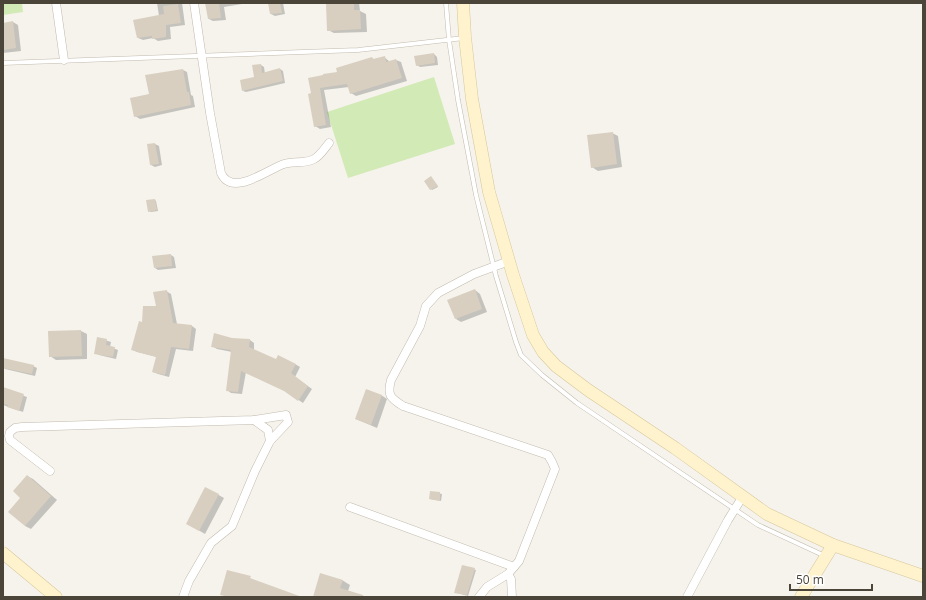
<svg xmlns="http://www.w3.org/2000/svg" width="926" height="600" font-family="'Open Sans',sans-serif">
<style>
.green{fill:#d2eab5}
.shadow{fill:#0003}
.building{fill:#d8cfc1}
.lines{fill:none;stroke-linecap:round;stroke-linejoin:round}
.lane-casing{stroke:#c2bbae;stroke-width:5}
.street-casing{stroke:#c2bbae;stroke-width:9}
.secondary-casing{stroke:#d6c79b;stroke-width:13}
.lane{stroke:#fff;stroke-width:4}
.street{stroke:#fff;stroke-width:8}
.secondary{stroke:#fff3cd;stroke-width:12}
</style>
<rect width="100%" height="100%" fill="#f6f3ec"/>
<g class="green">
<polygon points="3,3 22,3 23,12 3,15"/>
<polygon points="434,77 455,144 348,178 327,112"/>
</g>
<g class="shadow">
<polygon points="157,3 182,3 185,25 170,27 171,39 158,41 153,38 143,40 138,38 159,16"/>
<polygon points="206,3 242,3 242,4 224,7 226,20 213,21 209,19"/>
<polygon points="269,3 283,3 285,14 275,16 271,14"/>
<polygon points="343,3 359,3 360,11 366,14 367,32 334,33 328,30"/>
<polygon points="3,22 6,24 13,22 18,25 21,51 3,53"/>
<polygon points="434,54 437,57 438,65 420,67 417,65"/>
<polygon points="384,57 390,62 396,60 401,62 407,81 356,96 351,93 349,87 324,90 331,127 320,129 315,126 310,95 338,73 372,58 375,60"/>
<polygon points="261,65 264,67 265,74 280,69 283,71 285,83 246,92 243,91 255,78"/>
<polygon points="183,70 187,72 191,95 193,96 195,107 140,119 135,116 150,95"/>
<polygon points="612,133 618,136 622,167 598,171 592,167"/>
<polygon points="155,144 159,146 162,165 155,167 151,165"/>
<polygon points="431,177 438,187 432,190 431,189"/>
<polygon points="155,200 156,201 158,211 151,212 149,211"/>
<polygon points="171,255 174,257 176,268 158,270 155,268"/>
<polygon points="475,290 480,294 487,312 461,322 456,319"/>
<polygon points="166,291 171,294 177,324 192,326 196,329 193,351 176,349 169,377 158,374 153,372 157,357 137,352 133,350 143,323 157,307"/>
<polygon points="81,331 87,334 87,359 56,360 50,356"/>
<polygon points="98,338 111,342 110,347 118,350 116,359 99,355 95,353"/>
<polygon points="232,339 250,340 254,343 254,350 277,361 295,364 300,367 295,377 312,389 303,403 287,392 246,372 242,394 231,393 227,390 232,352 217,349 212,346"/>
<polygon points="3,361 33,366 37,368 35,376 5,369 3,367"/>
<polygon points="3,389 27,397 23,412 3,405"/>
<polygon points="381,395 387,399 377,428 356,419"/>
<polygon points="27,476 33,479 57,500 31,529 25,526"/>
<polygon points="206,488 224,498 205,534 193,527"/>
<polygon points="431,492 442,494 441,501 430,499"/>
<polygon points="463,567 476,570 468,596 457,593"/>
<polygon points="342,580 350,585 348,591 367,597 314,597"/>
</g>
<g class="building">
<polygon points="205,3 219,3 221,18 208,19"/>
<polygon points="268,3 280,3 282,13 270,14"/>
<polygon points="354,3 354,10 360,10 361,29 327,31 326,4"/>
<polygon points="178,4 181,23 166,25 166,37 152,39 152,36 137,38 133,20 164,14 163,6"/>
<polygon points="13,21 16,48 3,50 3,23"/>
<polygon points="434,53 435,63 416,66 414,56"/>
<polygon points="385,56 386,62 396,59 402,78 350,94 347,84 320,88 326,125 314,127 308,94 311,93 308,78 323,75 323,74 337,72 336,68 372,57 373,59"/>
<polygon points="261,64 262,73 280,68 283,81 242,91 240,80 254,77 252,65"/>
<polygon points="183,69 187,92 189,92 191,105 134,117 130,98 149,94 145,75"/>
<polygon points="613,132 617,164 591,168 587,135"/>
<polygon points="155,143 159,164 150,165 147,144"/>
<polygon points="431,176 438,186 430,190 424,181"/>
<polygon points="155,199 157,210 148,212 146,200"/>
<polygon points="171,254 172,266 154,268 152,256"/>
<polygon points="475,289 482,309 455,319 447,300"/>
<polygon points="167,290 173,323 192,325 189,349 171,347 165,375 152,372 156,357 131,350 139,321 142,322 143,306 156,306 153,292"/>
<polygon points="81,330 82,356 49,357 48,331"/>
<polygon points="214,333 232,338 250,339 249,347 276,359 278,355 296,364 291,373 308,386 298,401 284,391 241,371 238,392 226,391 231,350 211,347"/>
<polygon points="97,337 107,339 106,345 115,347 113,357 94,354"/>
<polygon points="3,358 34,365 32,374 3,368"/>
<polygon points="3,387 24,394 19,411 7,407 8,405 3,404"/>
<polygon points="366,389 382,395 371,425 355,419"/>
<polygon points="27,475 51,496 25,526 8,512 20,498 13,491"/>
<polygon points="205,487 219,494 199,531 186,524"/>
<polygon points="430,491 440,492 440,501 429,499"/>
<polygon points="462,565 475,568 467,595 454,593"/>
<polygon points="227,570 251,576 250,578 302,597 229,597 220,595"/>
<polygon points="320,573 343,580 340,588 363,595 363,597 313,597"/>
</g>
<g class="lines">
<g class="lane-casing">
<g id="lane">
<polyline points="446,3 449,40 458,100 476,195 496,276 516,342 521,355 542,375 577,403 758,525 825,556"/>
<polyline points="3,63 358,50 464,38"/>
</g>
</g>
<g class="street-casing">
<g id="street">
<polyline points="56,3 64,60"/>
<path d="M 194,3 L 210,113 L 221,173 C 232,198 268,169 284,164 C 294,161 306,164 314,159 C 320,156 325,148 329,143"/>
<polyline points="254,420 268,430 270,441"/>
<polyline points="50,471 10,440 9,436 10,432 15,428 22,427 254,420 286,415 288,422 270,441 255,471 232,526 211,543 189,581 183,597"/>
<polyline points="350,507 514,567"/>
<polyline points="508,574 511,579 512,597"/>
<path d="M 479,597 L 487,587 L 508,574 L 519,561 L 555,469 L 552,462 L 548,455 L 403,406 C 390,398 387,395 391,380 L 420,326 L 426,306 L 438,293 L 474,274 L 509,261"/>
<polyline points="687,597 728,520 743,496"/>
</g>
</g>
<g class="secondary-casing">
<g id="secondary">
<polyline points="463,3 465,37 472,99 489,192 513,275 533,335 543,352 556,366 588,390 675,448 767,514 833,545 923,576"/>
<polyline points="3,553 56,597"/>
<polyline points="801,597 833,545"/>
</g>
</g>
<use href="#lane" class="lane"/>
<use href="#street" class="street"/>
<use href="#secondary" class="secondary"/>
</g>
<rect width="926" height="600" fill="none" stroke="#4b4439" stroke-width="8"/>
<path d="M790 584v6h82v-6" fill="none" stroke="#4b4439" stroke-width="2"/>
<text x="796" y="584" font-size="12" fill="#4b4439" stroke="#ffffff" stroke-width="3" paint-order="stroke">50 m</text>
</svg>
